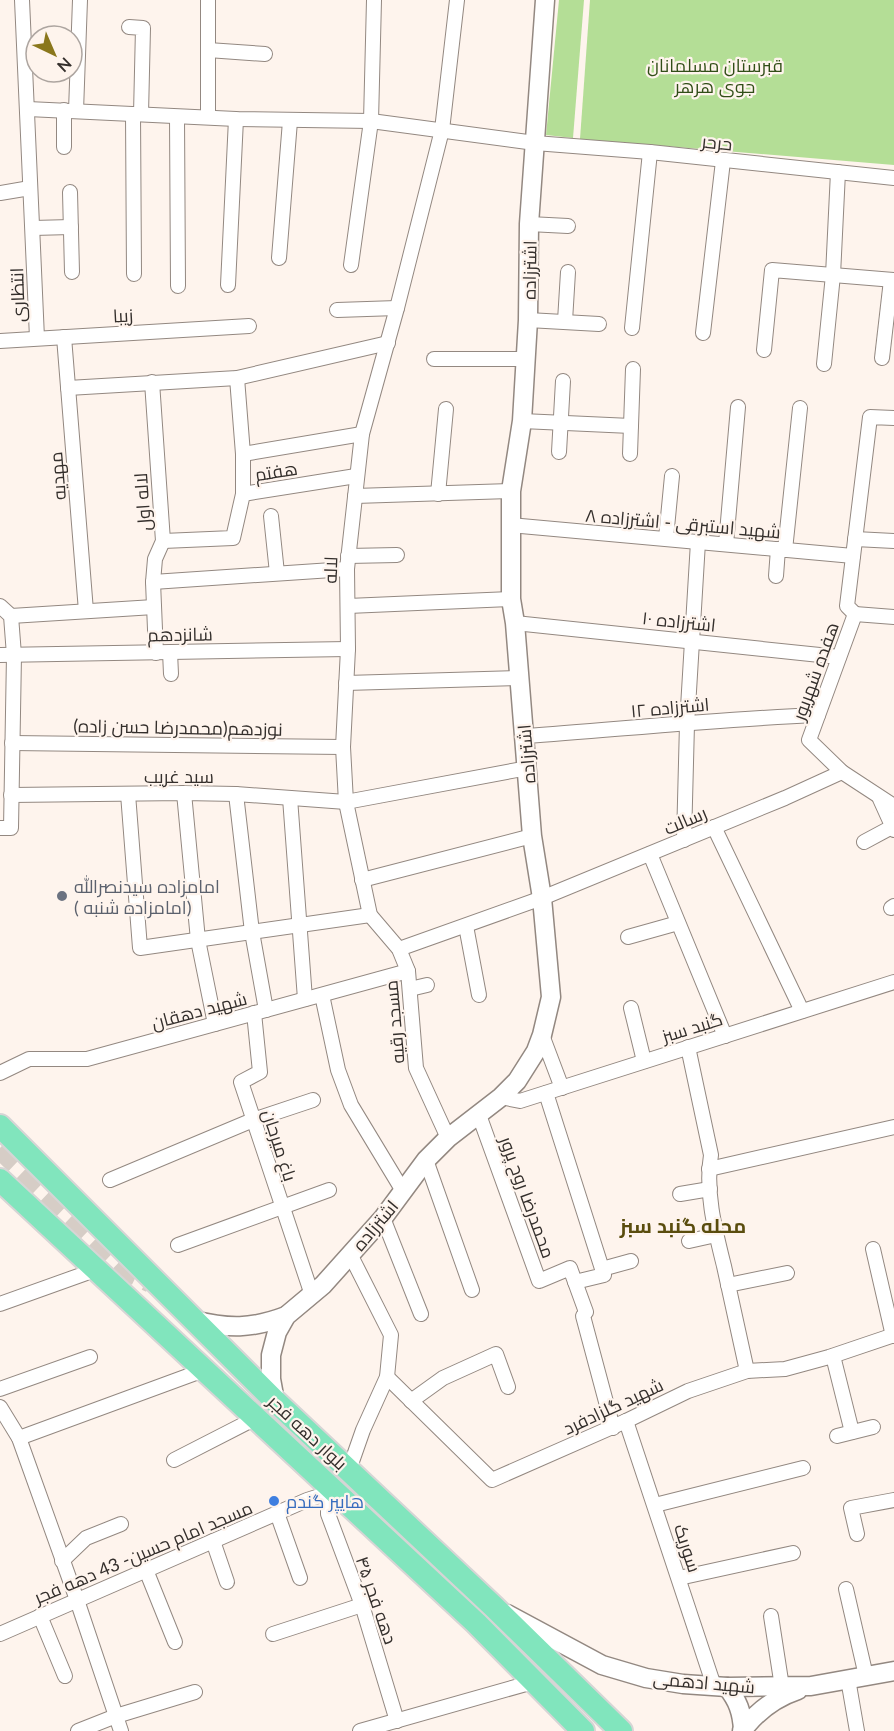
<svg xmlns="http://www.w3.org/2000/svg" width="894" height="1731" font-family="Lato,Cairo,sans-serif">
<style>
.green{fill:#b4de96}
.lines{fill:none;stroke-linecap:round;stroke-linejoin:round}
.primary-tunnel{stroke:#d6cdc6;stroke-width:22;stroke-dasharray:22 11;stroke-linecap:butt}
.minor-casing{stroke:#938881;stroke-width:16}
.tertiary-casing{stroke:#938881;stroke-width:21}
.primary-casing{stroke:#d6d5d5;stroke-width:26}
.minor{stroke:#fff;stroke-width:14}
.tertiary{stroke:#fff;stroke-width:18}
.primary{stroke:#81e5bd;stroke-width:22}
.worship-dot{fill:#6b7280;stroke:#fef4ed;stroke-width:2}
.shop-dot{fill:#3f7fe0;stroke:#fef4ed;stroke-width:2}
.labels{text-anchor:middle;dominant-baseline:central;stroke-width:4.5;stroke-linejoin:round;paint-order:stroke}
.park-label{font-size:18px;fill:#314e17;stroke:#fef4ed}
.street-label{font-size:18px;fill:#342f2c;stroke:#fef4ed}
.worship-label{font-size:18px;fill:#5b616d;stroke:#fef4ed;text-anchor:start}
.shop-label{font-size:18px;fill:#366cbe;stroke:#fef4ed;text-anchor:start}
.neighbourhood-label{font-size:20px;font-weight:bold;fill:#5a4d0e;stroke:#fef4ed}
</style>
<rect width="100%" height="100%" fill="#fef4ed"/>
<g class="green">
<polygon points="559,0 584,0 573,138 546,135"/>
<polygon points="590,0 894,0 894,165 580,139"/>
</g>
<g class="lines">
<polyline class="primary-tunnel" points="0,1148 129,1271 151,1282"/>
<g class="minor-casing">
<g id="minor">
<polyline points="22,0 37,338"/>
<polyline points="129,27 143,28 141,114"/>
<polyline points="208,50 265,54"/>
<polyline points="28,109 236,119 371,121 535,143 650,152 894,178"/>
<polyline points="64,110 64,147"/>
<polyline points="76,111 80,0"/>
<polyline points="133,114 134,274"/>
<polyline points="177,117 178,286"/>
<polyline points="208,117 208,0"/>
<polyline points="70,192 72,272"/>
<polyline points="0,193 30,188"/>
<polyline points="529,224 568,226"/>
<polyline points="33,228 71,227"/>
<polyline points="279,258 290,121"/>
<polyline points="351,265 371,121 374,0"/>
<polyline points="228,285 236,119"/>
<polyline points="337,310 397,308"/>
<polyline points="528,320 599,324"/>
<polyline points="565,321 568,272"/>
<polyline points="632,328 650,152"/>
<polyline points="703,333 723,161"/>
<polyline points="64,337 86,611"/>
<polyline points="0,341 249,326"/>
<polyline points="764,350 772,270 894,280"/>
<polyline points="882,358 891,280"/>
<polyline points="434,359 526,359"/>
<polyline points="824,364 833,275 838,172"/>
<polyline points="237,378 243,454 243,494"/>
<polyline points="152,382 163,541 155,559 153,582 156,653"/>
<polyline points="68,388 237,378 388,343"/>
<polyline points="522,421 631,426"/>
<polyline points="559,452 563,381"/>
<polyline points="243,454 362,434"/>
<polyline points="630,454 633,369"/>
<polyline points="438,494 446,409"/>
<polyline points="355,496 511,491"/>
<polyline points="271,516 277,573"/>
<polyline points="510,525 853,556"/>
<polyline points="666,538 672,476"/>
<polyline points="855,539 894,541"/>
<polyline points="163,541 233,538 243,494 356,476"/>
<polyline points="726,544 738,407"/>
<polyline points="785,550 800,408"/>
<polyline points="348,556 397,555"/>
<polyline points="776,576 778,549"/>
<polyline points="153,582 347,569"/>
<polyline points="0,606 11,616 14,655 11,828 0,828"/>
<polyline points="348,606 511,599"/>
<polyline points="855,614 809,740 842,772 894,806"/>
<polyline points="855,614 847,606 870,417 894,418"/>
<polyline points="855,614 894,617"/>
<polyline points="11,616 154,607"/>
<polyline points="515,623 839,657"/>
<polyline points="170,652 171,674"/>
<polyline points="0,655 348,649"/>
<polyline points="346,683 520,678"/>
<path d="M 525,736 C 622,729 720,719 818,715"/>
<polyline points="12,743 343,747"/>
<polyline points="184,793 198,940 215,1024"/>
<polyline points="128,794 140,948 370,915"/>
<polyline points="236,794 252,932 266,1010"/>
<polyline points="11,795 184,793 236,794 346,802 528,768"/>
<polyline points="290,798 305,999"/>
<polyline points="880,799 894,830"/>
<polyline points="714,827 802,1011"/>
<polyline points="684,840 687,724 698,542"/>
<polyline points="864,842 892,827"/>
<polyline points="650,854 725,1036"/>
<polyline points="362,880 532,836"/>
<polyline points="891,908 894,906"/>
<polyline points="466,926 479,995"/>
<polyline points="628,937 678,923"/>
<polyline points="399,949 542,898 785,798 842,772"/>
<polyline points="410,989 427,985"/>
<polyline points="322,995 338,1070 351,1105 403,1191"/>
<polyline points="631,1008 644,1061"/>
<polyline points="254,1013 260,1072 241,1082 312,1295"/>
<polyline points="542,1035 562,1088"/>
<path d="M 688,1047 L 711,1155 C 705,1192 715,1230 724,1266 C 732,1301 739,1336 747,1371"/>
<polyline points="0,1073 29,1059 87,1059 408,971"/>
<polyline points="546,1093 604,1275 575,1282"/>
<polyline points="501,1097 520,1101 894,982"/>
<polyline points="479,1115 539,1281 570,1268 586,1312"/>
<polyline points="448,1138 416,1068 408,971 399,949 370,915 346,802 343,747 348,649 347,569 362,434 397,308 442,130 457,0"/>
<polyline points="426,1160 472,1290"/>
<polyline points="709,1169 894,1127"/>
<polyline points="110,1180 253,1120 313,1100"/>
<polyline points="680,1194 710,1189"/>
<polyline points="383,1218 421,1314"/>
<polyline points="689,1241 716,1235"/>
<polyline points="178,1245 329,1190"/>
<polyline points="873,1249 893,1336"/>
<polyline points="602,1269 631,1261"/>
<polyline points="728,1285 787,1273"/>
<polyline points="0,1304 95,1270"/>
<polyline points="583,1316 613,1428"/>
<polyline points="833,1356 852,1432"/>
<polyline points="387,1377 492,1480 626,1421 688,1391 747,1371 785,1369 829,1357 894,1335"/>
<polyline points="0,1389 90,1357"/>
<polyline points="411,1401 443,1378 496,1354 508,1387"/>
<polyline points="0,1407 19,1438 77,1600 121,1731"/>
<polyline points="626,1421 714,1686"/>
<polyline points="837,1436 873,1427"/>
<polyline points="19,1438 204,1370"/>
<polyline points="174,1460 256,1418"/>
<polyline points="349,1470 363,1430 387,1377 391,1335 350,1254"/>
<polyline points="335,1491 328,1504 328,1514 362,1605 397,1721"/>
<polyline points="655,1505 803,1468"/>
<polyline points="277,1513 300,1578"/>
<polyline points="857,1534 851,1508 894,1500"/>
<polyline points="213,1541 227,1582"/>
<polyline points="62,1561 86,1538 121,1524"/>
<polyline points="146,1570 175,1642"/>
<polyline points="679,1578 793,1553"/>
<polyline points="846,1589 866,1676"/>
<polyline points="40,1616 65,1676"/>
<polyline points="771,1616 782,1687"/>
<polyline points="0,1634 307,1500 335,1491"/>
<polyline points="273,1634 362,1605"/>
<polyline points="848,1679 857,1731"/>
<polyline points="78,1731 116,1716 195,1692"/>
<polyline points="360,1731 533,1682"/>
</g>
</g>
<g class="tertiary-casing">
<g id="tertiary">
<path d="M 193,1320 C 229,1329 251,1329 286,1316"/>
<polyline points="275,1401 271,1379 271,1355 277,1332 286,1316 323,1285 383,1218 426,1160 448,1138 501,1097 517,1081 536,1051 542,1035 551,997 542,898 532,836 515,623 511,599 511,491 522,421 528,320 529,224 545,0"/>
<polyline points="507,1614 602,1665 646,1678 683,1684 727,1687 811,1686 894,1671"/>
<path d="M 727,1687 C 738,1701 742,1712 743,1730"/>
<path d="M 742,1731 C 757,1711 774,1698 798,1690"/>
</g>
</g>
<g class="primary-casing">
<g id="primary">
<polyline points="0,1126 275,1401 494,1607 621,1731"/>
<polyline points="0,1180 476,1623 583,1731"/>
</g>
</g>
<use href="#minor" class="minor"/>
<use href="#tertiary" class="tertiary"/>
<use href="#primary" class="primary"/>
</g>
<circle class="worship-dot" cx="62" cy="896" r="6"/>
<circle class="shop-dot" cx="274" cy="1501" r="6"/>
<g class="labels">
<g class="park-label">
<text x="715" y="65">قبرستان مسلمانان<tspan x="715" dy="21">جوی هرهر</tspan></text>
</g>
<g class="street-label">
<text transform="translate(717 142) rotate(6)">حرحر</text>
<text transform="translate(529 270) rotate(-89)">اشترزاده</text>
<text transform="translate(17 295) rotate(-92)">انتظاری</text>
<text transform="translate(123 315) rotate(-3)">زیبا</text>
<text transform="translate(276 471) rotate(-9)">هفتم</text>
<text transform="translate(57 476) rotate(-95)">مهدیه</text>
<text transform="translate(142 502) rotate(-94)">لاله اول</text>
<text transform="translate(683 523) rotate(5)">شهید استبرقی - اشترزاده ۸</text>
<text transform="translate(330 570) rotate(-88)">لاله</text>
<text transform="translate(679 621) rotate(6)">اشترزاده ۱۰</text>
<text transform="translate(180 634) rotate(-1)">شانزدهم</text>
<text transform="translate(815 671) rotate(-70)">هفده شهریور</text>
<text transform="translate(670 707) rotate(-5)">اشترزاده ۱۲</text>
<text transform="translate(178 727) rotate(1)">نوزدهم(محمدرضا حسن زاده)</text>
<text transform="translate(526 754) rotate(-95)">اشترزاده</text>
<text x="179" y="776">سید غریب</text>
<text transform="translate(685 820) rotate(-23)">رسالت</text>
<text transform="translate(199 1010) rotate(-15)">شهید دهقان</text>
<text transform="translate(394 1022) rotate(-95)">مسجد رقیه</text>
<text transform="translate(692 1027) rotate(-17)">گنبد سبز</text>
<text transform="translate(280 1145) rotate(72)">باغ میرجان</text>
<text transform="translate(528 1197) rotate(70)">محمدرضا روح پرور</text>
<text transform="translate(375 1225) rotate(-50)">اشترزاده</text>
<text transform="translate(613 1406) rotate(-25)">شهید گلزادفرد</text>
<text transform="translate(308 1432) rotate(43)">بلوار دهه فجر</text>
<text transform="translate(688 1548) rotate(72)">سوریک</text>
<text transform="translate(143 1552) rotate(-23)">مسجد امام حسین- 43 دهه فجر</text>
<text transform="translate(377 1600) rotate(71)">دهه فجر ۴۵</text>
<text transform="translate(704 1682) rotate(5)">شهید ادهمی</text>
</g>
<g class="worship-label">
<text x="74" y="886">امامزاده سیدنصرالله<tspan x="74" dy="21">( امامزاده شنبه)</tspan></text>
</g>
<g class="shop-label">
<text x="286" y="1501">هایپر گندم</text>
</g>
<g class="neighbourhood-label">
<text x="683" y="1225">محله گنبد سبز</text>
</g>
</g>
<g transform="translate(54 54) rotate(136)"><circle r="28" fill="#fef4ed" stroke="#ada5a0" stroke-width="1.5"/>
<path d="M0-4.5L10 22L0 15L-10 22Z" fill="#8a771c"/>
<text y="-9" font-size="16" font-weight="bold" text-anchor="middle" fill="#342f2c">N</text>
</g>
</svg>
